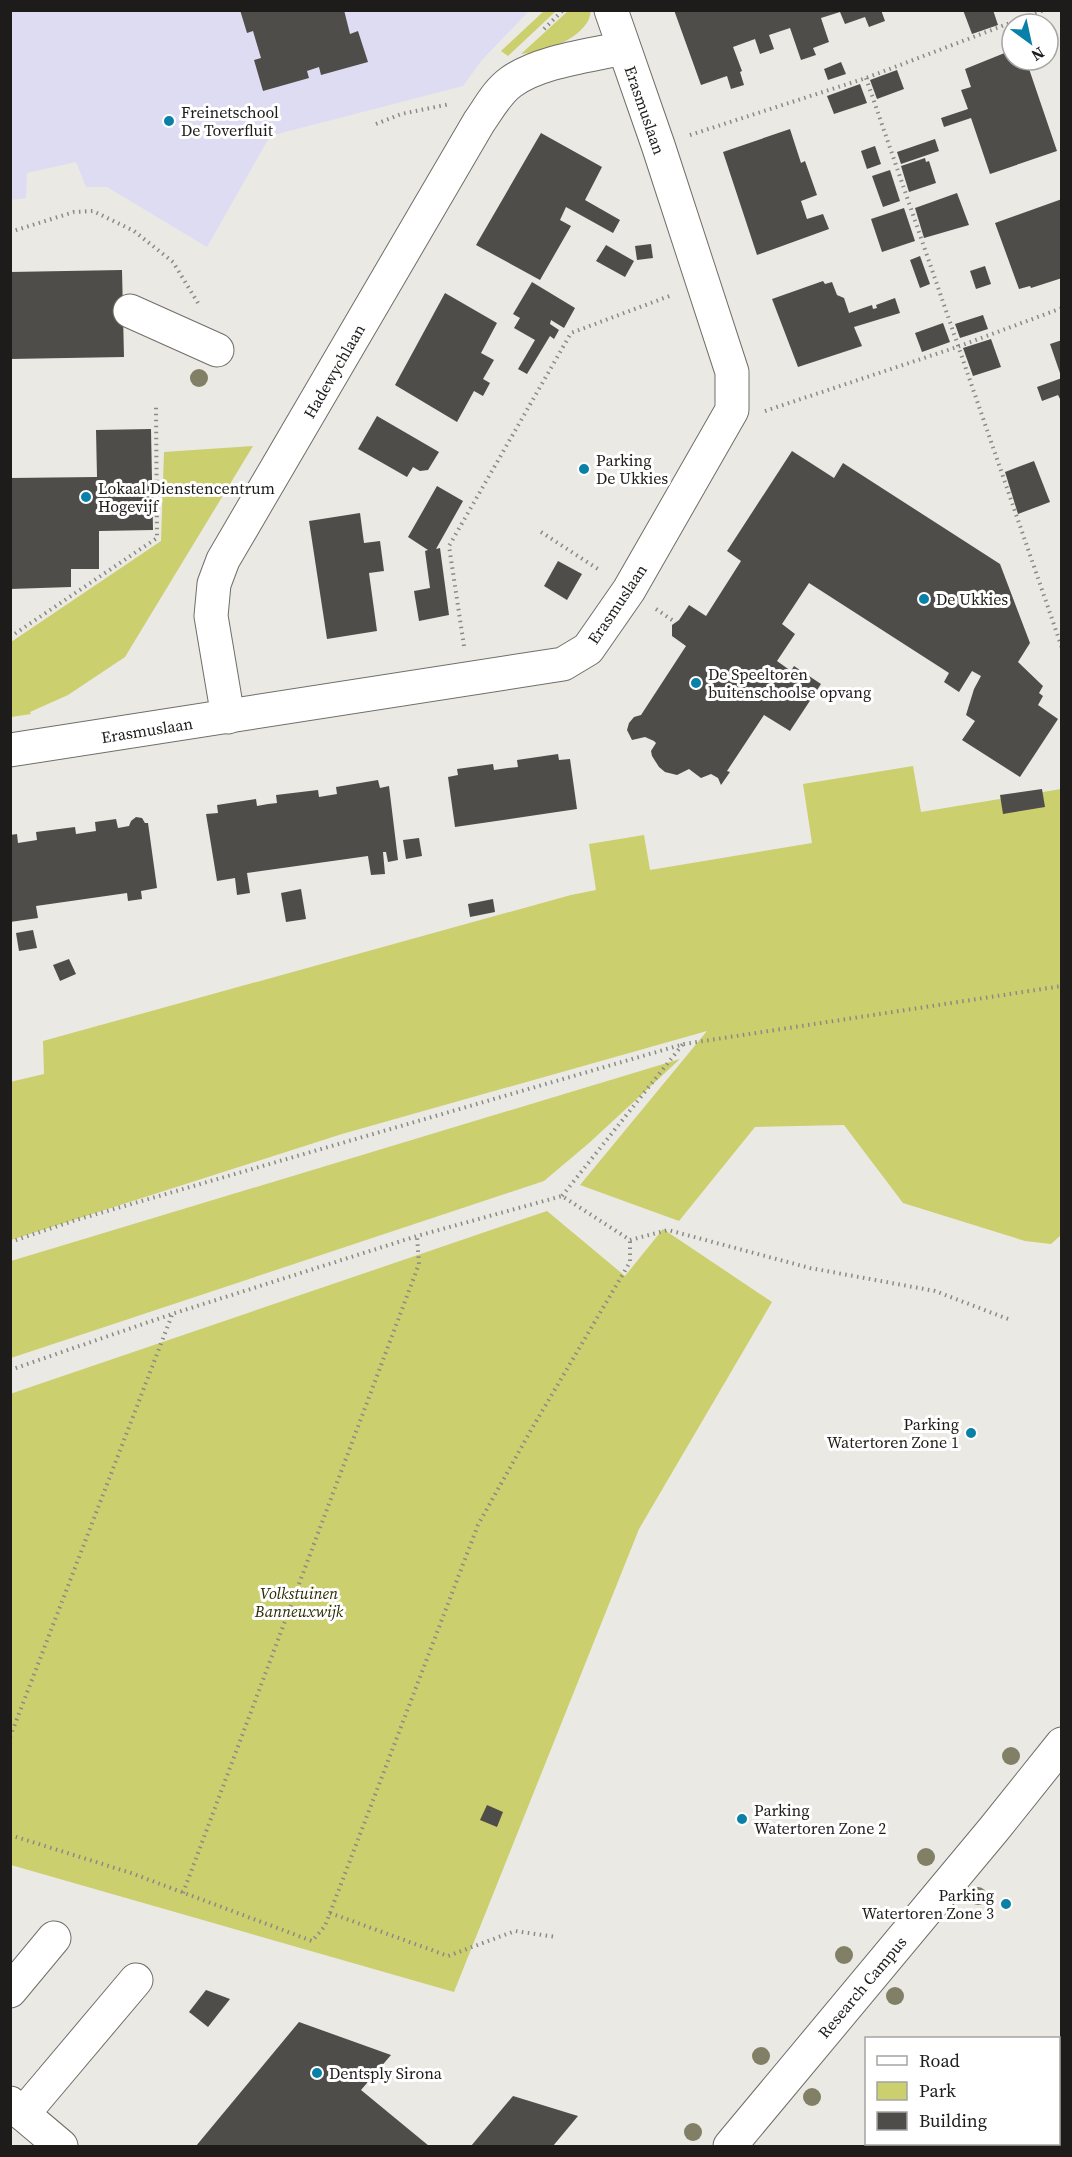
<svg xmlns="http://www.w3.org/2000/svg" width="1072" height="2157" font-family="'Source Serif 4',serif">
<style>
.education{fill:#dedcf2}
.green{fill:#cbcf6d}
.building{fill:#4f4d49}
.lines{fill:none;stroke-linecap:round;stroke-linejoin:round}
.minor-casing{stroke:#706e69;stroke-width:35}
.path{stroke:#8c8a86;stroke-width:4;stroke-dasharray:1.5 4.5;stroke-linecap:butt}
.minor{stroke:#fff;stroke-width:33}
.tree{fill:#818066}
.poi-dot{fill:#0980a7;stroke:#fff;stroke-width:2}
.labels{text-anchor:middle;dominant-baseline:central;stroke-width:6;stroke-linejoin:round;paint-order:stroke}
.street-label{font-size:16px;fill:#1d1c1a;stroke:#fff}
.poi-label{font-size:16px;fill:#1d1c1a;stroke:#fff;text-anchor:start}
.park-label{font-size:16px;font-style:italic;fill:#2b2b00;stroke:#fff}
</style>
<rect width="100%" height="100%" fill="#ebe9e3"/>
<polygon class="education" points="10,11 529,11 482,60 463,86 270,136 207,247 107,187 86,187 76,162 27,173 26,198 11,200"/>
<g class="green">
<polygon points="545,10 556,11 508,56 501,51"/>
<path d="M 568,11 L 591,11 C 590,15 589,21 586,24 C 573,43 543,51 521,54 Z"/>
<polygon points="253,446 125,657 68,695 30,712 31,714 11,717 11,642 161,541 164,452"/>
<polygon points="913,766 921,812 1061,789 1062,976 1059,977 1062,977 1062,1234 1051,1244 1025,1241 903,1203 844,1125 755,1127 679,1221 580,1185 707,1031 342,1134 11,1240 10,1082 44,1074 43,1041 571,895 596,890 589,844 644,835 650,870 812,843 803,784"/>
<polygon points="680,1059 589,1143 544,1181 11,1358 11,1261"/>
<polygon points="547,1211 625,1276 663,1229 772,1302 639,1529 454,1992 11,1865 10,1394"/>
</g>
<g class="building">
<polygon points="240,10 344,10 350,34 358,31 368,62 321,75 319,67 307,71 309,78 263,91 254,60 261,58 253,31 247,33"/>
<polygon points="674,10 881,10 885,21 869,27 865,17 845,24 840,12 821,18 829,42 813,48 816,55 801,60 790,28 769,35 774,49 760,54 755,39 733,47 742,71 740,72 744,85 731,89 727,76 701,85"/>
<polygon points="963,10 993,10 998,25 972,34"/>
<polygon points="1012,50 1012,60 1026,60 1057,151 990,174 971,118 944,127 941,118 968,109 961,90 971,87 965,69"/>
<polygon points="841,62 846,74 828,80 824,69"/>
<polygon points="897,70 904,89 877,99 870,80"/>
<polygon points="860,84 867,103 834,114 827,96"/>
<polygon points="790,129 801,163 805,161 817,195 801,201 807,219 823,214 829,229 757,255 723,152"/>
<polygon points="541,133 602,167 585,200 620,220 613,233 566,207 560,220 571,226 540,280 476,245"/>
<polygon points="935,139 939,151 901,164 897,152"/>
<polygon points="875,146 881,164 867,169 861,151"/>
<polygon points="925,158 926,162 929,161 936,183 909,192 901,166"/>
<polygon points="890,170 900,201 883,207 872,176"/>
<polygon points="957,193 969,225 924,238 915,208"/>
<polygon points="1062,199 1062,278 1031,288 1030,286 1019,289 995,223"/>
<polygon points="904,208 915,241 882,252 871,219"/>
<polygon points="651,244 653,258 637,260 635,246"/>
<polygon points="606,245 634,261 625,277 596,261"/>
<polygon points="920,256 930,284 920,288 910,260"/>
<polygon points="985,266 991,284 976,289 970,271"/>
<polygon points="122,270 124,357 10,359 10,272"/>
<polygon points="823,281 825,284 832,282 837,295 844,298 849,313 872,305 873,309 877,308 876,305 895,298 900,313 854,327 862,346 798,367 772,299"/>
<polygon points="532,282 575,308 564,328 551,320 550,324 559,330 554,339 550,336 527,374 518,369 535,340 514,328 520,318 513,314"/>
<polygon points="445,293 497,323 481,353 494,360 483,379 490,383 483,396 474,391 457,422 395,385"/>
<polygon points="983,315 988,329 960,338 955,324"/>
<polygon points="943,323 950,342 922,352 915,333"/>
<polygon points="991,339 1001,367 973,376 963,348"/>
<polygon points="1062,340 1062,376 1061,376 1050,344"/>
<polygon points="1062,378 1062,403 1058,395 1042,401 1037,387"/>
<polygon points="377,416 439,452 428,470 420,471 413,467 407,477 358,449"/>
<polygon points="151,429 153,530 99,531 99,569 71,569 71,587 10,589 10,478 97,477 96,430"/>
<polygon points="792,451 834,478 843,463 1000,564 1030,643 1018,662 1043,686 1039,693 1043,696 1038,705 1058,719 1020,777 962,740 975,721 966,715 974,689 981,676 972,671 959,692 944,682 949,673 809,583 782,624 795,634 777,661 791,671 794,666 821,684 790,731 764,715 727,771 730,772 721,785 718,778 711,774 701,778 689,769 677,775 665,772 659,767 652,756 651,751 656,743 654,741 645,737 632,740 627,730 629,723 634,717 641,715 686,646 672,636 672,625 679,620 689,605 706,616 741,561 727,551"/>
<polygon points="1034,461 1050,502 1018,514 1005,472"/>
<polygon points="437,486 463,501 436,549 440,548 449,615 419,621 414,591 430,588 425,551 428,550 408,537"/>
<polygon points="360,513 364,543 380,541 384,571 369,573 377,631 327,639 309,521"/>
<polygon points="558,561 582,574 567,600 544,586"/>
<polygon points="558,754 559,760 570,759 577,809 455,827 448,777 458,775 457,769 493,764 494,770 508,768 518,767 517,760"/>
<polygon points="378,780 380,788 389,786 398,860 388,862 386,852 383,852 385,874 371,875 368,856 247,873 250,893 237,895 235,878 217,881 206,814 218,813 217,805 256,799 257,806 268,804 277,803 276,795 318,790 319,797 337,794 336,787"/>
<polygon points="1042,789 1045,807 1003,814 1000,795"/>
<polygon points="136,817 142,818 145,823 148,823 157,888 141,891 142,899 128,901 127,893 36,906 38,918 10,922 10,835 17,834 18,843 37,840 36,832 75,827 76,834 96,831 95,822 116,819 118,828 129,826 131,821"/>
<polygon points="419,838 422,856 406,859 403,840"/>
<polygon points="301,889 306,919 286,922 281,893"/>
<polygon points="493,899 495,912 470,917 468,904"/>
<polygon points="33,930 37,948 19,951 16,933"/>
<polygon points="69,959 76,974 60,981 53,965"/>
<polygon points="487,1805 503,1812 497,1827 480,1820"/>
<polygon points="206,1990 230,1999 208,2027 189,2012"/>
<polygon points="299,2022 391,2055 361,2090 429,2146 196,2146"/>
<polygon points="513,2096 578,2116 553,2146 471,2146"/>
</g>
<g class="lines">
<g class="minor-casing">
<g id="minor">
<polyline points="130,311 217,350"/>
<path d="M 228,717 L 211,616 L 214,584 L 223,560 L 479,122 C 489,108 497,92 511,82 C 540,61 589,56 623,48"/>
<polyline points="10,750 563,664 588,649 629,590 732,410 732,372 658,145 611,10"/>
<polyline points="10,1991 54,1938"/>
<polyline points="10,2103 61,2146"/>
<polyline points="23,2114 136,1980"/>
<polyline points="730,2146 994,1829 1062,1744"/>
</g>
</g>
<g class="path">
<polyline points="544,29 563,10"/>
<polyline points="866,78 1062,648"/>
<polyline points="376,124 401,114 450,104"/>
<polyline points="690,135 866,78 1044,10"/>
<polyline points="10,232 74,212 93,211 134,231 173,262 198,303"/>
<polyline points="765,411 957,347 1062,308"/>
<polyline points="541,532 601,571"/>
<polyline points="656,609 675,622"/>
<polyline points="10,637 157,538 156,405"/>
<polyline points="464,646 449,546 571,333 672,295"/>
<polyline points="562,1196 683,1044"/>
<polyline points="10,1242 76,1220 684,1044 1062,986"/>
<polyline points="10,1370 172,1314 417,1236 562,1196 630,1240 668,1230 810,1268 935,1291 1008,1319"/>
<polyline points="10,1737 172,1315"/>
<polyline points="10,1835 131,1873 312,1941 325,1926 478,1525 531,1430 630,1262 630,1240"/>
<polyline points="183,1893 419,1264 417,1236"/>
<polyline points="330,1913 448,1956 515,1931 556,1937"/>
<polyline points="1058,2065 1062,2061"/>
<polyline points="991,2146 994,2144"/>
</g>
<use href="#minor" class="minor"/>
</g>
<g class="tree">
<circle cx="199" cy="378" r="9"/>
<circle cx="1011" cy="1756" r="9"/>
<circle cx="926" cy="1857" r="9"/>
<circle cx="978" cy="1896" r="9"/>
<circle cx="844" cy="1955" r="9"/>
<circle cx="895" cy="1996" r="9"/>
<circle cx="761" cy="2056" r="9"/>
<circle cx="812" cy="2097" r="9"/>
<circle cx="693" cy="2132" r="9"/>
</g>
<g class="poi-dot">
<circle cx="169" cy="121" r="6"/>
<circle cx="584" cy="469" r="6"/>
<circle cx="86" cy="497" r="6"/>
<circle cx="924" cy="599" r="6"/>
<circle cx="696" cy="683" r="6"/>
<circle cx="971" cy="1433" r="6"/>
<circle cx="742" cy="1819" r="6"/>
<circle cx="1006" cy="1904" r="6"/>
<circle cx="317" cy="2073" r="6"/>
</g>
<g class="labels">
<g class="street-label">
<text transform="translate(645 110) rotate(71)">Erasmuslaan</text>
<text transform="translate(334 371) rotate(-60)">Hadewychlaan</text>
<text transform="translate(617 604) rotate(-56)">Erasmuslaan</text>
<text transform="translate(147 730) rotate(-9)">Erasmuslaan</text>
<text transform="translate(862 1987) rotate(-50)">Research Campus</text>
</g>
<g class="poi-label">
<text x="181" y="112">Freinetschool<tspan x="181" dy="18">De Toverfluit</tspan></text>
<text x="596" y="460">Parking<tspan x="596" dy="18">De Ukkies</tspan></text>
<text x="98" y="488">Lokaal Dienstencentrum<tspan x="98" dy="18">Hogevijf</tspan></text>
<text x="936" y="599">De Ukkies</text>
<text x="708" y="674">De Speeltoren<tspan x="708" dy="18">buitenschoolse opvang</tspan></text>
<text x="959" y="1424" text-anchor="end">Parking<tspan x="959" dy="18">Watertoren Zone 1</tspan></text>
<text x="754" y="1810">Parking<tspan x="754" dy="18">Watertoren Zone 2</tspan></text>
<text x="994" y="1895" text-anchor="end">Parking<tspan x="994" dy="18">Watertoren Zone 3</tspan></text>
<text x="329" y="2073">Dentsply Sirona</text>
</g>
<g class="park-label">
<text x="299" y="1593">Volkstuinen<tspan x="299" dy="18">Banneuxwijk</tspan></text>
</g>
</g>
<rect width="1072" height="2157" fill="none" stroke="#1d1c1a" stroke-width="24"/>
<rect x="865" y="2037" width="195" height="108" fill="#ffffff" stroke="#a5a4a3" stroke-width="1.5"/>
<rect x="877" y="2056" width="30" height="9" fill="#ffffff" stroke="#a5a4a3" stroke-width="1.5"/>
<text x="919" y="2067" font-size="18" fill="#1d1c1a">Road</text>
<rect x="877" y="2082" width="30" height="18" fill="#cbcf6d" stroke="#a5a4a3" stroke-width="1.5"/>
<text x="919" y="2097" font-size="18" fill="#1d1c1a">Park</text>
<rect x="877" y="2112" width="30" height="18" fill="#4f4d49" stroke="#a5a4a3" stroke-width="1.5"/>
<text x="919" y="2127" font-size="18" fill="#1d1c1a">Building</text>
<g transform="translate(1030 42) rotate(147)"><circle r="28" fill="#ffffff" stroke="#a5a4a3" stroke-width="1.5"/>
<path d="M0-4.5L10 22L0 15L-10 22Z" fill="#0980a7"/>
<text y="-9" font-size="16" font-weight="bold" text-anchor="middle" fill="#1d1c1a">N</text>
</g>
</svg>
